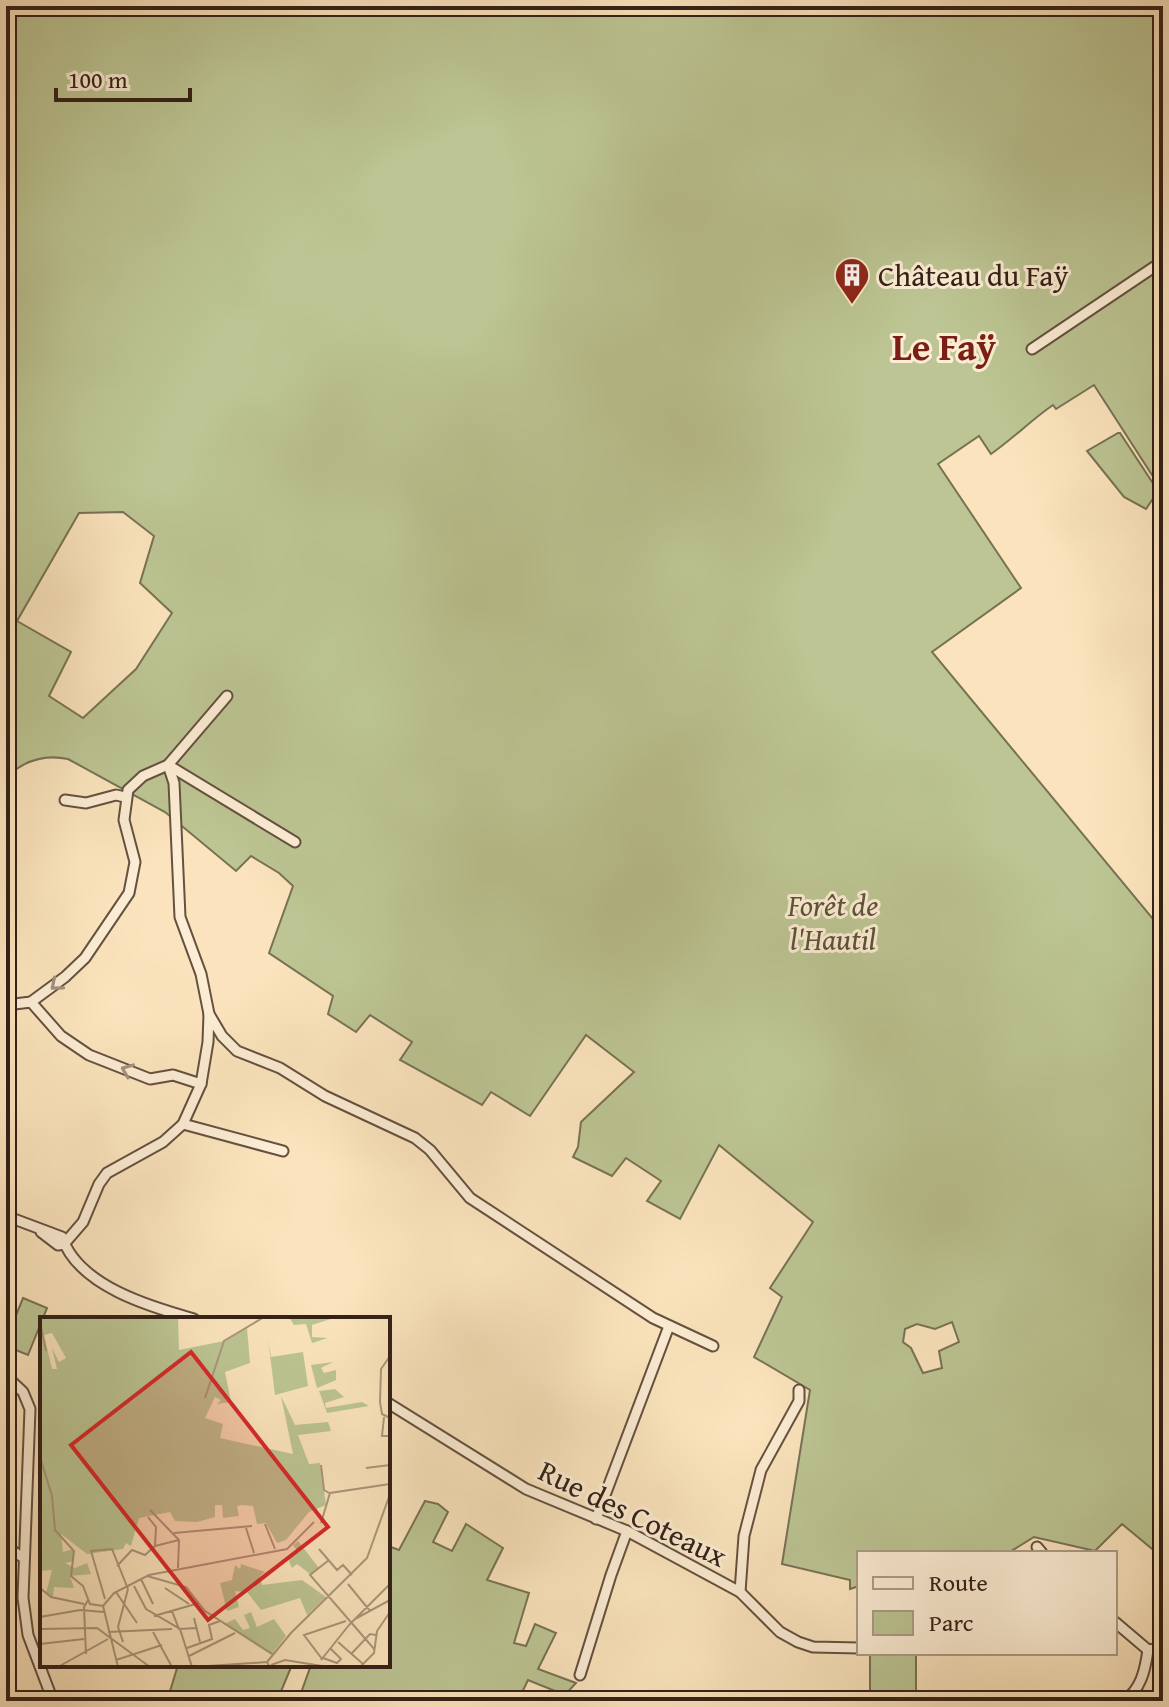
<svg xmlns="http://www.w3.org/2000/svg" width="1169" height="1707" font-family="'Gentium Book Plus',serif">
<style>
.green{fill:#bcc593;stroke:#787255;stroke-width:2;fill-rule:evenodd}
.lines{fill:none;stroke-linecap:round;stroke-linejoin:round}
.street-casing{stroke:#655140;stroke-width:13}
.street{stroke:#fcedd4;stroke-width:9}
.oneway{stroke:#a2917f}
.labels{text-anchor:middle;dominant-baseline:central;stroke-width:6;stroke-linejoin:round;paint-order:stroke}
.poi-label{font-size:30px;fill:#332017;stroke:#fcedd4;text-anchor:start}
.park-label{font-size:30px;font-style:italic;fill:#5c523c;stroke:#fcedd4}
.street-label{font-size:30px;fill:#332017;stroke:#fcedd4}
.district-label{font-size:38px;font-weight:bold;fill:#7a1f14;stroke:#fcedd4}
.inset-road{fill:none;stroke:#ab967b;stroke-width:2}
.view{fill:#d62828;fill-opacity:0.15;stroke:#d62828;stroke-width:4}
.inset-edge{fill:none;stroke:#332017;stroke-width:4}
</style>
<rect width="100%" height="100%" fill="#fbe4bd"/>
<filter id="stains"><feTurbulence type="fractalNoise" baseFrequency=".0025" numOctaves="4"/><feColorMatrix values="0 0 0 0 .2 0 0 0 0 .09 0 0 0 0 .02 0 0 0 .5 -.17"/></filter>
<radialGradient id="worn" r=".72"><stop offset=".6" stop-color="#630" stop-opacity="0"/><stop offset="1" stop-color="#630" stop-opacity=".3"/></radialGradient>
<g class="green">
<path d="M 6,6 L 1163,6 L 1163,492 L 1094,385 L 1056,409 L 1053,405 C 1031,420 1014,438 991,454 L 979,436 L 938,464 L 1021,588 L 932,652 L 1163,931 L 1163,1553 L 1157,1553 L 1122,1524 L 1095,1551 L 1034,1537 L 1008,1553 L 859,1553 L 859,1586 L 850,1589 L 850,1580 L 782,1564 L 810,1390 L 754,1357 L 782,1297 L 770,1288 L 813,1222 L 719,1145 L 680,1219 L 647,1201 L 661,1181 L 626,1158 L 612,1176 L 573,1157 L 578,1147 L 581,1122 L 634,1072 L 586,1035 L 530,1116 L 491,1092 L 482,1105 L 400,1060 L 412,1042 L 370,1015 L 356,1032 L 328,1014 L 333,996 L 269,953 L 293,886 L 279,873 L 251,856 L 236,871 L 165,812 L 68,759 C 44,754 24,760 6,778 ZM 123,512 L 154,536 L 140,583 L 172,613 L 136,669 L 83,718 L 49,696 L 71,652 L 17,621 L 79,513 ZM 952,1322 L 959,1342 L 939,1351 L 942,1368 L 923,1373 L 911,1348 L 903,1342 L 905,1329 L 917,1324 L 935,1329 Z"/>
<polygon points="1118,433 1120,433 1158,491 1146,509 1124,497 1087,451"/>
<polygon points="23,1298 47,1308 28,1355 6,1346 6,1340"/>
<polygon points="425,1501 438,1504 448,1512 433,1542 452,1551 466,1524 503,1548 487,1580 529,1593 514,1643 526,1646 535,1624 556,1633 538,1669 576,1683 565,1695 528,1680 518,1701 323,1701 301,1693 311,1665 388,1665 388,1546 399,1550"/>
<rect x="870" y="1653" width="46" height="48"/>
<polygon points="178,1665 292,1665 277,1701 167,1701"/>
</g>
<g class="lines">
<g class="street-casing">
<g id="street">
<polyline points="1032,349 1163,261"/>
<polyline points="168,765 295,842"/>
<polyline points="65,800 86,803 116,795 125,797"/>
<polyline points="31,1002 61,1036 89,1055 150,1079 173,1075 201,1084"/>
<polyline points="6,1005 31,1002 65,977 85,958 129,893 135,862 124,820 128,790 143,776 168,765 227,696"/>
<polyline points="209,1014 222,1036 237,1051 280,1068 325,1096 415,1138 430,1150 470,1198 653,1318 713,1346"/>
<polyline points="183,1124 283,1151"/>
<path d="M 6,1216 L 62,1237 C 78,1286 151,1307 194,1319"/>
<polyline points="41,1232 58,1245 64,1244"/>
<polyline points="64,1244 83,1222 99,1184 107,1173 163,1142 183,1124 201,1084 208,1042 209,1014 201,974 180,917 174,783 168,765"/>
<polyline points="6,1376 23,1392 30,1409 23,1598 28,1635 53,1701"/>
<polyline points="388,1403 526,1489 627,1531 740,1592 780,1632 798,1642 813,1647 859,1648"/>
<polyline points="596,1519 669,1326"/>
<polyline points="6,1547 24,1558"/>
<polyline points="1037,1547 1042,1553"/>
<polyline points="740,1592 744,1536 761,1470 799,1401 799,1390"/>
<polyline points="1115,1622 1148,1650"/>
<polyline points="1148,1650 1163,1648"/>
<polyline points="580,1675 611,1575 627,1531"/>
<path d="M 1124,1701 C 1141,1689 1145,1671 1148,1650"/>
</g>
</g>
<use href="#street" class="street"/>
</g>
<defs><path id="oneway-chevron" d="M-2-3.5L2.5 0L-2 3.5" fill="none" stroke-width="1.6" stroke-linecap="round" stroke-linejoin="round" transform="scale(2)"/></defs>
<g class="oneway">
<use href="#oneway-chevron" transform="translate(56 985) rotate(140)"/>
<use href="#oneway-chevron" transform="translate(127 1070) rotate(-158)"/>
</g>
<defs>
<g id="building-pin" transform="scale(1.8)"><path d="M0 17L-7.5 6A9.5 9.5 0 1 1 7.5 6Z" fill="#8f2418" stroke="#fcedd4"/><path d="M-4-6H4V6H1V3H-1V6H-4ZM-2.5-4.3h1.7v1.8h-1.7ZM.8-4.3h1.7v1.8H.8ZM-2.5-1h1.7V.8h-1.7ZM.8-1h1.7V.8H.8Z" fill="#fff"/></g>
</defs>
<g fill-rule="evenodd">
<use href="#building-pin" x="852" y="275"/>
</g>
<g class="labels">
<g class="poi-label">
<text x="878" y="275">Château du Faÿ</text>
</g>
<g class="park-label">
<text x="833" y="905">Forêt de<tspan x="833" dy="34">l'Hautil</tspan></text>
</g>
<g class="street-label">
<text transform="translate(633 1513) rotate(26)">Rue des Coteaux</text>
</g>
<g class="district-label">
<text x="944" y="346">Le Faÿ</text>
</g>
</g>
<g transform="translate(40 1317)">
<rect width="350" height="350" fill="#fbe4bd"/>
<path d="M 0,0 L 138,0 L 139,33 L 184,24 L 207,11 L 210,46 L 185,55 L 191,85 L 177,87 L 181,83 L 175,80 L 165,101 L 183,107 L 180,121 L 253,137 L 241,79 L 255,108 L 288,105 L 291,114 L 258,118 L 269,147 L 280,146 L 286,188 L 269,195 L 246,223 L 237,226 L 226,206 L 217,207 L 213,189 L 202,188 L 197,189 L 199,199 L 183,201 L 182,188 L 175,188 L 175,200 L 157,205 L 135,204 L 130,195 L 99,201 L 91,229 L 86,226 L 83,232 L 47,237 L 21,217 L 23,235 L 33,232 L 34,244 L 25,246 L 35,251 L 47,246 L 51,257 L 30,259 L 34,271 L 14,270 L 13,280 L 6,276 L 12,253 L 0,254 ZM 12,16 L 26,41 L 19,45 L 12,31 L 17,52 L 12,52 L 4,18 ZM 249,0 L 297,0 L 272,8 L 272,20 L 288,21 L 272,26 L 266,7 L 254,8 ZM 228,22 L 231,40 L 263,35 L 268,69 L 235,78 ZM 293,45 L 281,51 L 284,56 L 296,53 L 296,63 L 277,71 L 271,48 ZM 295,72 L 304,80 L 285,86 L 286,91 L 322,85 L 329,89 L 287,96 L 279,74 ZM 258,224 L 279,251 L 270,257 L 257,247 L 252,251 L 248,242 L 258,235 L 253,228 ZM 201,247 L 225,255 L 220,259 L 222,268 L 262,263 L 286,280 L 267,298 L 260,281 L 221,293 L 207,275 L 195,274 L 199,290 L 187,294 L 180,266 L 192,263 L 195,248 L 200,252 ZM 211,295 L 217,310 L 234,302 L 246,319 L 231,338 L 184,307 L 195,302 L 203,313 L 210,311 L 204,298 Z" fill="#bcc593" fill-rule="evenodd"/>
<path class="inset-road" d="M 0,5 L 6,34M 350,39 L 341,52 L 340,85 L 342,97 L 350,101M 165,81 L 184,24 L 224,0M 344,100 L 342,119 L 350,119M 0,140 L 12,179 L 15,213 L 34,234 L 31,259 L 43,269 L 50,287 L 63,289 L 78,350M 281,148 L 284,173 L 289,176M 326,151 L 350,148M 110,193 L 139,223 L 138,251M 281,206 L 290,176 L 350,167M 225,207 L 235,232M 206,211 L 214,236M 134,216 L 212,209M 115,229 L 139,223M 279,232 L 297,253 L 303,248 L 312,258M 289,243 L 270,258 L 335,333M 77,249 L 92,233 L 105,238 L 115,229 L 116,210 L 108,200M 107,259 L 146,270 L 165,294 L 234,338M 101,262 L 113,287M 308,267 L 330,294M 94,269 L 106,292 L 140,312 L 152,350M 0,271 L 11,280 L 44,287M 125,271 L 149,287M 76,275 L 97,306M 65,282 L 51,234 L 72,232 L 88,272M 63,289 L 74,276 L 109,258 L 247,232 L 274,205M 132,294 L 139,312 L 157,311M 114,299 L 159,286M 0,300 L 40,293 L 64,295M 154,301 L 160,325M 315,302 L 350,283M 309,308 L 350,267M 0,312 L 57,311 L 110,350M 68,315 L 132,312M 113,315 L 132,350M 83,325 L 78,310 L 88,272M 298,325 L 323,347M 0,327 L 44,322M 147,331 L 172,322 L 169,308 L 180,304M 312,336 L 330,317 L 336,318M 46,337 L 44,290 L 48,283M 149,339 L 195,316M 283,341 L 297,346 L 301,342 L 291,332M 282,342 L 264,318 L 306,304M 76,343 L 122,328M 281,343 L 309,308M 231,348 L 245,343 L 288,350M 229,349 L 227,345 L 251,316 L 327,241 L 350,177M 18,350 L 68,322M 153,350 L 227,345M 320,350 L 334,336 L 337,314 L 350,295"/>
<path class="view" d="M 151,35 L 288,210 L 168,303 L 31,128 Z"/>
<rect width="350" height="350" class="inset-edge"/>
</g>
<rect width="1169" height="1707" fill="none" stroke="#fbe4bd" stroke-width="32"/>
<rect x="8" y="8" width="1153" height="1691" fill="none" stroke="#332017" stroke-width="4"/>
<rect x="16" y="16" width="1137" height="1675" fill="none" stroke="#332017" stroke-width="2"/>
<rect x="857" y="1551" width="260" height="104" fill="#fcedd4" stroke="#ac9b88" stroke-width="2"/>
<rect x="873" y="1577" width="40" height="12" fill="#fcedd4" stroke="#ac9b88" stroke-width="2"/>
<text x="929" y="1591" font-size="24" fill="#332017">Route</text>
<rect x="873" y="1611" width="40" height="24" fill="#bcc593" stroke="#ac9b88" stroke-width="2"/>
<text x="929" y="1631" font-size="24" fill="#332017">Parc</text>
<path d="M56 88v12h134v-12" fill="none" stroke="#332017" stroke-width="4"/>
<text x="68" y="88" font-size="24" fill="#332017" stroke="#fcedd4" stroke-width="6" paint-order="stroke">100 m</text>
<rect width="100%" height="100%" filter="url(#stains)"/>
<rect width="100%" height="100%" fill="url(#worn)"/>
</svg>
